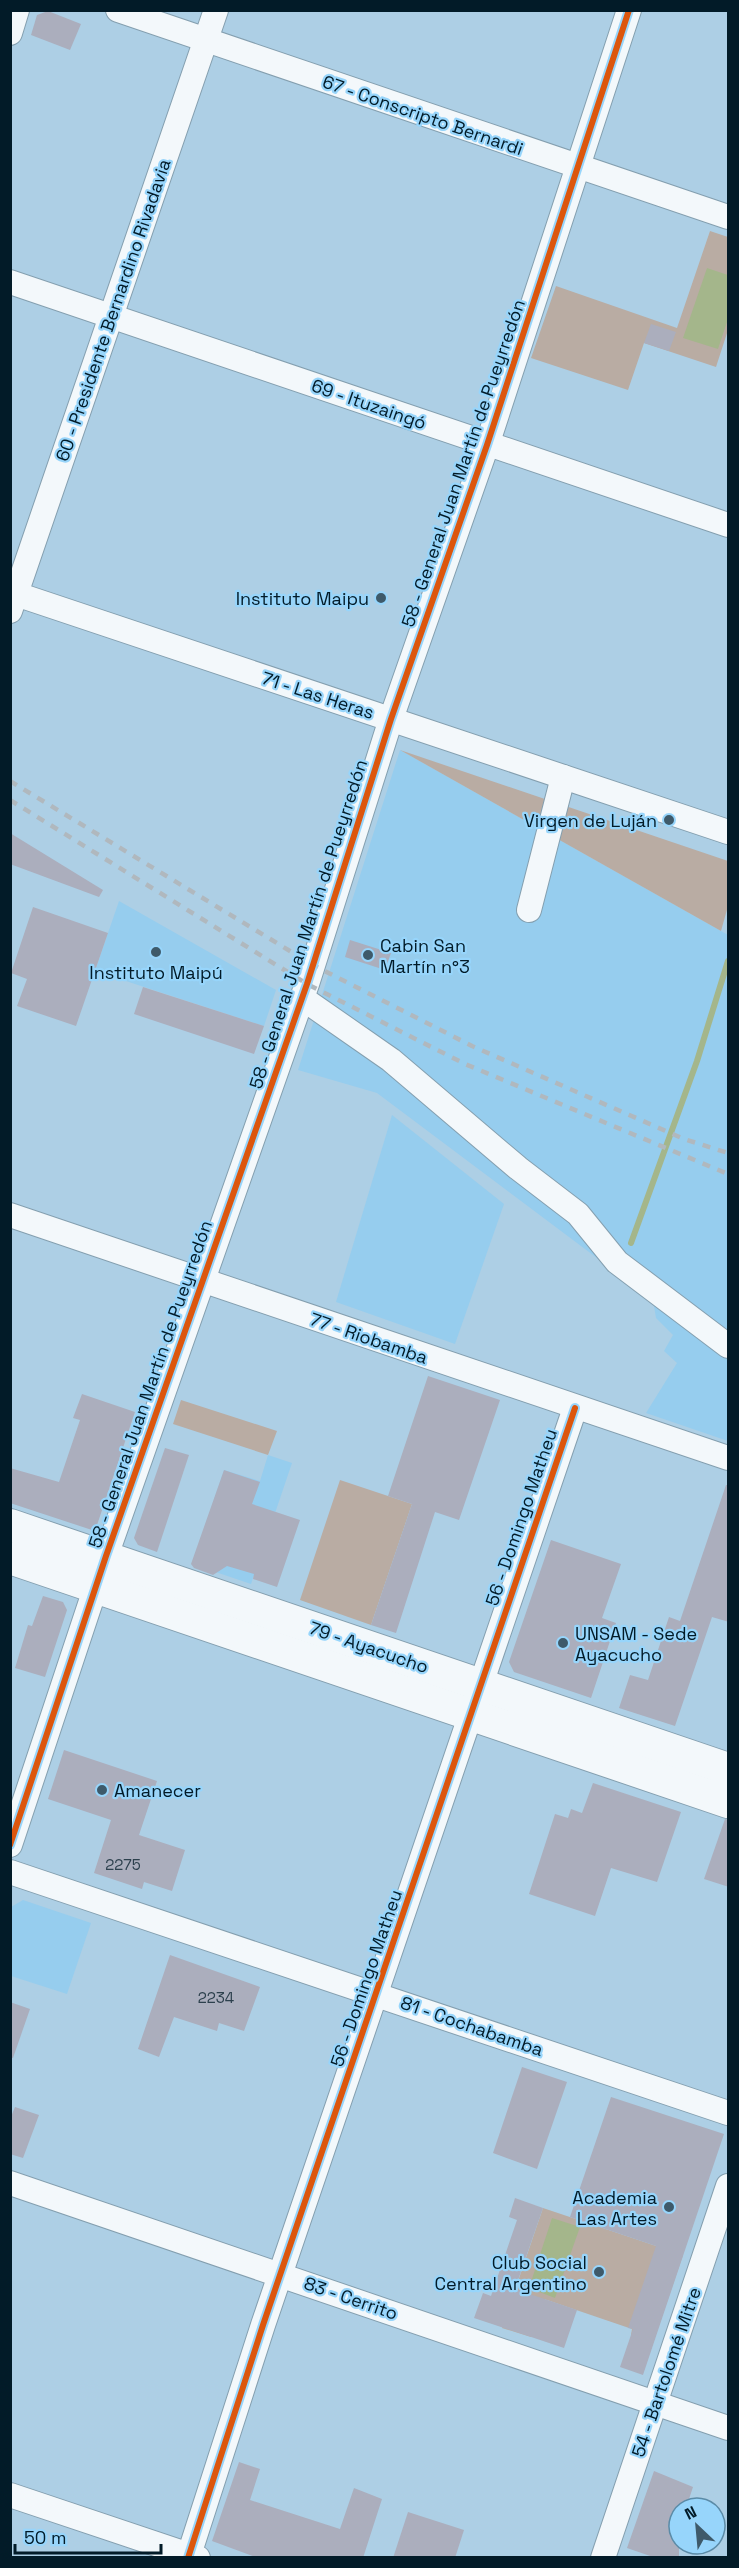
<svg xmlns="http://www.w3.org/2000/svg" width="739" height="2568" font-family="'Space Grotesk',sans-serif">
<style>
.built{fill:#96cdee}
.green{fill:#b9aca3}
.water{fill:#a4b68b}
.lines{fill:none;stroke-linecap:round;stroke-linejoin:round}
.stream{stroke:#a4b68b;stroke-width:6}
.building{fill:#abaebd}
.minor-casing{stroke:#849faf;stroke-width:26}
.major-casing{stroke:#849faf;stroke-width:34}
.minor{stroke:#f3f8fb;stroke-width:24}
.major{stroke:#f3f8fb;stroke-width:32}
.rail{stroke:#b0b8be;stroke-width:4.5;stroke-dasharray:8 8;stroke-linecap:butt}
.cycleway-casing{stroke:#97d5fb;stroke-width:10}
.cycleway{stroke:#dc560d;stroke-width:6}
.poi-dot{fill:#3e5a6a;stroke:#97d5fb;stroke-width:2}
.labels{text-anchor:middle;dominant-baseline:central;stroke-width:4.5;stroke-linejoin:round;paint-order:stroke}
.number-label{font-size:15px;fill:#2c404d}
.street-label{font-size:18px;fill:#021b28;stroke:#97d5fb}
.poi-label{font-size:18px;fill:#021b28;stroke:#97d5fb;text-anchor:end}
</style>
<rect width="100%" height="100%" fill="#adcfe5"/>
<g class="built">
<polygon points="400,750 728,935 728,1441 646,1413 677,1363 664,1351 673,1335 656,1318 653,1300 377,1093 298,1070"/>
<polygon points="119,901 276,990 264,1026 95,971"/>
<polygon points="392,1115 504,1204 455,1344 336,1302"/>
<polygon points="268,1455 292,1463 251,1584 192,1564 224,1470 260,1481"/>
<polygon points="23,1900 91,1923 67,1994 11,1976 11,1907"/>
</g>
<g class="green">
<polygon points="710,231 728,237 728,330 716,367 644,343 628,390 531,358 556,286 677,328"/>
<polygon points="400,750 728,861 728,906 721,931"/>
<polygon points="181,1400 277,1431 268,1455 173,1424"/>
<polygon points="340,1480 412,1504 371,1625 300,1600"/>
<polygon points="543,2208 683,2255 653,2343 631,2335 632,2329 544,2299 531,2337 502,2328"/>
</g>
<g class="water">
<polygon points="707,268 728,275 728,319 718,349 683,338"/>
<polygon points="552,2218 580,2227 555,2298 529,2288"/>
</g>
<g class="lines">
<polyline class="stream" points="631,1243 697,1061 728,961"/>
</g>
<g class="building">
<polygon points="48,11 81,24 70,50 31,35 37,15"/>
<polygon points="651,324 676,332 669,351 644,343"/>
<polygon points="10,833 103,890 99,897 10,864"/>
<polygon points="33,907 108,933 76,1026 17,1006 27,979 11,973"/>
<polygon points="350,940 391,953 385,970 345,957"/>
<polygon points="143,987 264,1026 254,1054 134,1014"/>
<polygon points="428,1376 500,1400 459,1520 435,1512 396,1633 371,1625 412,1504 388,1496"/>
<polygon points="82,1394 135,1412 95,1531 10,1503 10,1468 59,1482 80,1420 73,1418"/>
<polygon points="165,1448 189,1455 157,1552 138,1545 134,1538"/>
<polygon points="224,1470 260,1482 252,1504 300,1520 277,1587 253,1579 254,1574 227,1566 213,1575 194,1568 191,1564"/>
<polygon points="726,1485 729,1485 729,1622 712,1617 675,1726 619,1708 630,1675 648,1680 669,1617 680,1621"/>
<polygon points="551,1540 621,1564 602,1618 616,1623 591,1698 514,1672 509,1662"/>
<polygon points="43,1596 63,1602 67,1610 45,1677 15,1668 28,1625 32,1626"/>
<polygon points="64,1750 157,1781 139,1835 185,1850 172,1891 144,1882 142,1889 94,1873 111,1820 48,1799"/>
<polygon points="593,1783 681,1812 657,1882 611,1868 595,1916 529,1894 555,1814 568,1818 571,1809 582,1813"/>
<polygon points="725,1819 729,1820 729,1887 704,1879"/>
<polygon points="170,1955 260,1987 244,2031 219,2023 217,2031 174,2017 159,2057 138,2049"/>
<polygon points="10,2002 30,2009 13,2058 10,2057"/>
<polygon points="522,2067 567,2082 537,2169 493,2153"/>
<polygon points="611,2097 724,2134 643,2375 620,2367 633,2329 628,2328 656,2246 570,2217"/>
<polygon points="15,2107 39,2115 23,2158 10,2154 10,2119"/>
<polygon points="515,2198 543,2208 515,2289 577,2310 564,2348 474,2318 483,2293 491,2296 517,2220 509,2217"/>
<polygon points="239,2462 260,2469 250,2500 340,2529 354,2488 382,2499 363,2558 258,2558 212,2541"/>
<polygon points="654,2471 693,2487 686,2508 679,2508 679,2558 656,2558 627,2548"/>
<polygon points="408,2512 464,2530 455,2558 393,2558"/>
</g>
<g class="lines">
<g class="minor-casing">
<g id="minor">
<polyline points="118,10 728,217"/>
<polyline points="10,33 17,10"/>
<polyline points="10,282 728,525"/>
<polyline points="10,592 728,832"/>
<polyline points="10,611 216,10"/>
<polyline points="529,910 563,777"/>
<polyline points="302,998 391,1060 518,1168 578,1214 617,1262 728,1346"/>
<polyline points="10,1215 728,1458"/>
<polyline points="10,1845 106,1556 307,984 391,719 487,445 629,10"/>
<polyline points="10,1872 728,2113"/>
<polyline points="10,2183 728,2428"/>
<polyline points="10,2495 198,2558"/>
<polyline points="188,2558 263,2325 575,1408"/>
<polyline points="603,2558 728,2186"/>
</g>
</g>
<g class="major-casing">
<g id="major">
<polyline points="10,1525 728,1769"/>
<polyline points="10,1558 728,1802"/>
</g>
</g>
<use href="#minor" class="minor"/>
<use href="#major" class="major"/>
<g class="rail">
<polyline points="10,781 313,965 472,1046 684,1139 728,1153"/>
<polyline points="10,800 307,984 465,1064 728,1174"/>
</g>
<g class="cycleway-casing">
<g id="cycleway">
<polyline points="10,1845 106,1556 307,984 391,719 487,445 629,10"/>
<polyline points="188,2558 263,2325 575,1408"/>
</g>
</g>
<use href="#cycleway" class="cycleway"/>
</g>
<g class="poi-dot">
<circle cx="381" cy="598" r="6"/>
<circle cx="669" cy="820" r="6"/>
<circle cx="156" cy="952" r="6"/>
<circle cx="368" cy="955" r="6"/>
<circle cx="563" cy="1643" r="6"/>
<circle cx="102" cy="1790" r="6"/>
<circle cx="669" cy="2207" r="6"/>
<circle cx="599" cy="2272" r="6"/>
</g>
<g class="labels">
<g class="number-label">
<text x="123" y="1864">2275</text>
<text x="216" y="1997">2234</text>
</g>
<g class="street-label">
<text transform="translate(423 115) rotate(19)">67 - Conscripto Bernardi</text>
<text transform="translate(113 310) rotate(-71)">60 - Presidente Bernardino Rivadavia</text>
<text transform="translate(369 404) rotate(19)">69 - Ituzaingó</text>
<text transform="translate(463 463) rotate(-71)">58 - General Juan Martín de Pueyrredón</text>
<text transform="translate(318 695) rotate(18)">71 - Las Heras</text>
<text transform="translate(308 924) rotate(-72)">58 - General Juan Martín de Pueyrredón</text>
<text transform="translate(369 1338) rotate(19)">77 - Riobamba</text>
<text transform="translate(150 1384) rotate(-71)">58 - General Juan Martín de Pueyrredón</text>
<text transform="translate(521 1517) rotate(-71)">56 - Domingo Matheu</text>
<text transform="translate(369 1647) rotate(19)">79 - Ayacucho</text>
<text transform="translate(366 1978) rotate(-71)">56 - Domingo Matheu</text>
<text transform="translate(472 2026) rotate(19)">81 - Cochabamba</text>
<text transform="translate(351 2298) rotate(19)">83 - Cerrito</text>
<text transform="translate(666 2372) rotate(-71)">54 - Bartolomé Mitre</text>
</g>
<g class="poi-label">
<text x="369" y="598">Instituto Maipu</text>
<text x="657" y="820">Virgen de Luján</text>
<text x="380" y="945" text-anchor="start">Cabin San<tspan x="380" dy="21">Martín n°3</tspan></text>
<text x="156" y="972" text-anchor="middle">Instituto Maipú</text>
<text x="575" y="1633" text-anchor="start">UNSAM - Sede<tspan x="575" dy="21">Ayacucho</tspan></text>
<text x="114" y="1790" text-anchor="start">Amanecer</text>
<text x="657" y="2197">Academia<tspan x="657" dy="21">Las Artes</tspan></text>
<text x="587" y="2262">Club Social<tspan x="587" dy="21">Central Argentino</tspan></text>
</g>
</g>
<rect width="739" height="2568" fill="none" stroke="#021b28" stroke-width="24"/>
<g transform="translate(697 2526) rotate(334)"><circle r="28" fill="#97d5fb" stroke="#5b8ba7" stroke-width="1.5"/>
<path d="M0-4.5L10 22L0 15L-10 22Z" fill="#3e5a6a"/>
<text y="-9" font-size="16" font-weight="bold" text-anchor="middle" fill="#021b28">N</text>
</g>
<path d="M15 2544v9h146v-9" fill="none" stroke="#021b28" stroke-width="3"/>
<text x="24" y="2544" font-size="18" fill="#021b28" stroke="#97d5fb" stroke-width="4.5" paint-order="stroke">50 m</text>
</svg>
